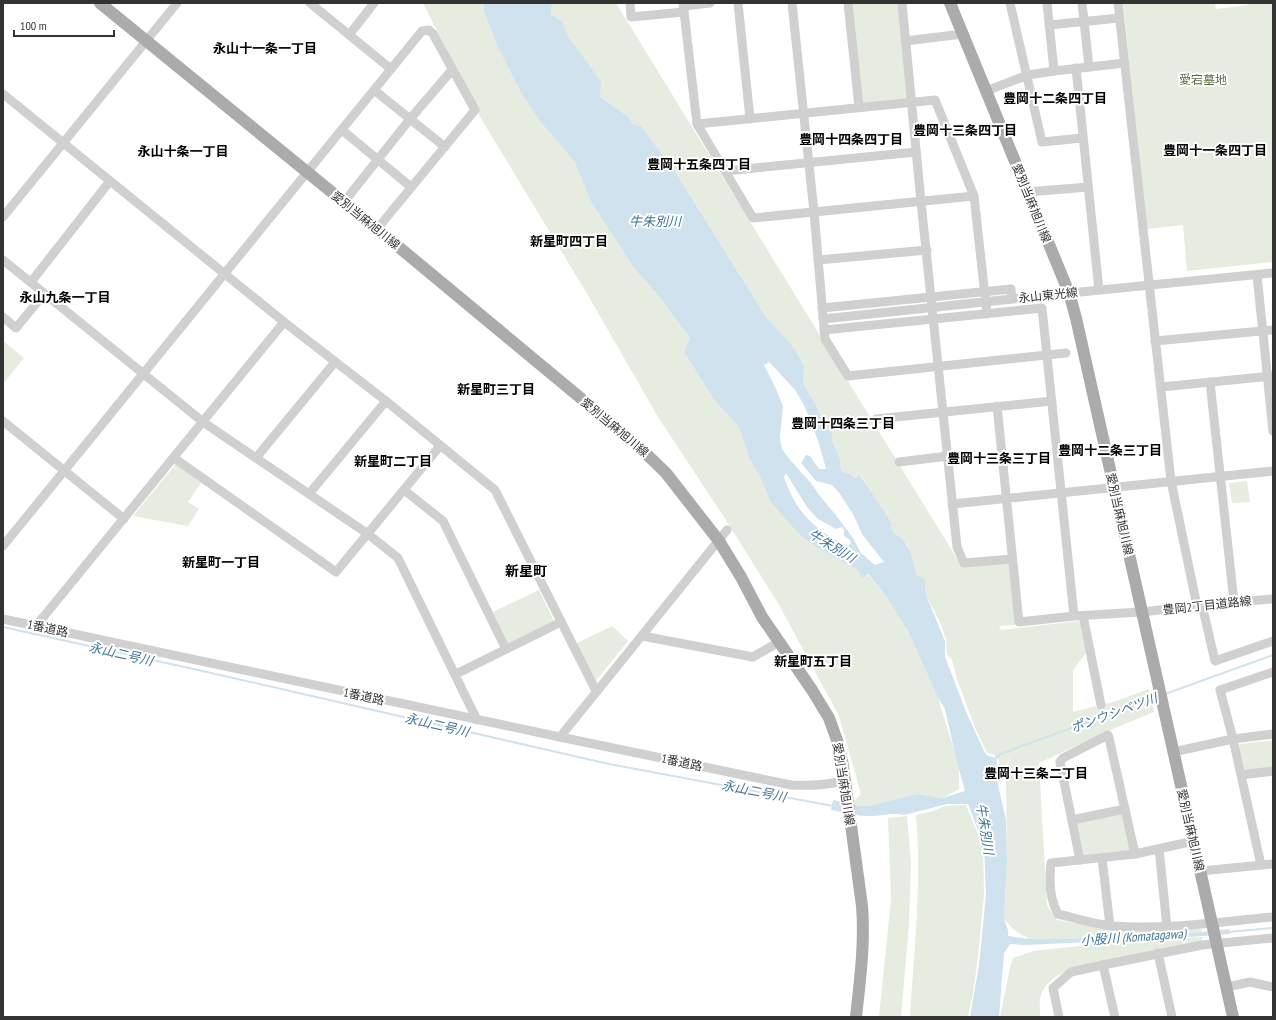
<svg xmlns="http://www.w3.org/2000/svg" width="1276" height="1020" font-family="'PT Sans Narrow','Noto Sans JP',sans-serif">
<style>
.green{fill:#e6ecdf}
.water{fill:#cfe2ee;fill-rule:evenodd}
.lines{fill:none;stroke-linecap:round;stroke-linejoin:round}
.stream{stroke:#cfe2ee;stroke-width:2}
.minor{stroke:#d0d0d0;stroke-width:9}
.major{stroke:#ababab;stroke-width:12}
.labels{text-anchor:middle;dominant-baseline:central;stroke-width:4;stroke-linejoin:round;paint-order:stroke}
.park-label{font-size:12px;fill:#56703f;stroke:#fff}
.street-label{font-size:12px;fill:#333;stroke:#fff}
.neighbourhood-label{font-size:13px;font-weight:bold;fill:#000;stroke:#fff}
.water-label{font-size:13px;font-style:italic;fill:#3f7597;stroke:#fff}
.quarter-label{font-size:14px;font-weight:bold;fill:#000;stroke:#fff}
</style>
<rect width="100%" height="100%" fill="#fff"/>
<g class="green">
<polygon points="423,3 483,3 484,11 559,143 575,163 591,202 634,268 657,294 690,338 684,352 714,400 738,426 742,436 749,458 761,479 770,501 824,552 858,570 861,579 867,574 884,593 908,631 938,698 959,766 959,789 943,798 918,794 872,805 862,806 851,804 861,794 839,716 778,603 722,514 658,417 586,292 479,115"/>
<polygon points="552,3 616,3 962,567 964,563 1012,559 1019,622 1015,625 999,626 1001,630 1079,621 1086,653 1073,670 1073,712 1113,702 1149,689 1154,712 1115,728 1039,763 1047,905 1057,920 1098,927 1144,930 1201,929 1202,932 1065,939 1029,939 1013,929 1004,919 1007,861 1006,776 1010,754 1004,776 999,777 999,760 993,754 987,753 976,730 958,682 952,660 947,654 946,639 940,622 926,595 925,580 917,575 907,544 894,535 891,527 861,475 856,478 852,475 841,471 840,459 832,440 832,433 825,427 816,405 803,383 803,375 791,344 766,317 674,170 641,126 632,124 630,118 600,97 600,82 568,36 562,21 551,15"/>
<polygon points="848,3 902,3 912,102 859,107"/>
<polygon points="1123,3 1215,3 1216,9 1248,5 1248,3 1273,3 1273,262 1187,271 1183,225 1147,229"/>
<polygon points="3,341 24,358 3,384"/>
<polygon points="176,464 201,483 188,502 199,509 188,526 133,516"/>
<polygon points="1247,481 1250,502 1232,503 1229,483"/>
<polygon points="539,590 554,621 508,643 493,612"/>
<polygon points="612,626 628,641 594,683 575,644"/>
<polygon points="1273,740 1273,768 1247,771 1245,770 1239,745 1241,744"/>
<path d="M 966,805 L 983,846 L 984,894 L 978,957 L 973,994 L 968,1017 L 910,1017 C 914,950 922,882 916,815 L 933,811 L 945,806 Z"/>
<polygon points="1121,813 1130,850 1084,855 1076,822"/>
<polygon points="907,816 911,862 909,924 901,1017 879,1017 891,899 888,818"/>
<path d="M 1202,937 L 1202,941 L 1078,966 C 1064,971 1046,980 1041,995 C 1039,1001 1040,1010 1040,1017 L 1000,1017 L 1010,968 L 1013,958 L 1034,951 L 1124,941 Z"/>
</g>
<path class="water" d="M 483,3 L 552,3 L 551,15 L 562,21 L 568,36 L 601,82 L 600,97 L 630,118 L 632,124 L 641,126 L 674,170 L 766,317 L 791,344 L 804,366 L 803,383 L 816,405 L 825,427 L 832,433 L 832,440 L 840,459 L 841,471 L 852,475 L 856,478 L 860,475 L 892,524 L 891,527 L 894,534 C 910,539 912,561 917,575 L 925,579 L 926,595 L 945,641 L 945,657 L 967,714 L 985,753 L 988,756 L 993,757 L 997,761 L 997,780 L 1006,820 L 1007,861 L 1004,919 L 1008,930 L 1008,936 L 1029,939 L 1065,939 L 1202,932 L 1229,929 L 1230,934 L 1161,939 L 1024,945 L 1010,944 L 1004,953 L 999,1017 L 970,1017 L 979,965 L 986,895 L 984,846 L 968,804 L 947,804 L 904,815 C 892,812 879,817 866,816 C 854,816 842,812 831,810 L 833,800 L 862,806 L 872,805 L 918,794 L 943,798 L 965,791 L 955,754 L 945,709 L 938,698 L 908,631 L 884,593 L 868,574 L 861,579 L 858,570 L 824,552 L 801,536 L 770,501 L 761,479 L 749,458 L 742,436 L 738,426 L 714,400 L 684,352 L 690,338 L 657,294 L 634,268 L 591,202 L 575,163 L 559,143 L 540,121 L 522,94 L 498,47 L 484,11 ZM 769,362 C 777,370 786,380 794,389 C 809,409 820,445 826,469 L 819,469 L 810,456 L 806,455 L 801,463 L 816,481 L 832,485 L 840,494 L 854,516 L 862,534 L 884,562 L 875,565 L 861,553 L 853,538 L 835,514 L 819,495 L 811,483 L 791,461 L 782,449 L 780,437 L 783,406 L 776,389 L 764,365 ZM 786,473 L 807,507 L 818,519 L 836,529 L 842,527 L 844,530 L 844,536 L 850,540 L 851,544 L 847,546 C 813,529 796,512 784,477 Z"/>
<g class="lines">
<g class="stream">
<polyline points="3,627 198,670 609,764 833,806"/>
<polyline points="1165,694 1273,655"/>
<polyline points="994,760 1000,754 1157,697"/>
<polyline points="1228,932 1273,928"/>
</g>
<g class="minor">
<polyline points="310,3 391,69"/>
<polyline points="630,3 631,17 684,12"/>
<polyline points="683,3 697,124 753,218 974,196"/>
<polyline points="738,3 750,119"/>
<polyline points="792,3 814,212 825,339 848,376 1066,353"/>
<polyline points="848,3 859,107"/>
<polyline points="902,3 921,202 957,547 964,563 1012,559"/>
<polyline points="1010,3 1042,142 1082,138"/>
<polyline points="1047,3 1054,71"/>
<polyline points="1082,3 1089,67"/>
<polyline points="1118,3 1171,481 1197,606"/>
<polyline points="684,6 710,3"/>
<polyline points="1049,25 1119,18"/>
<polyline points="349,35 374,3"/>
<polyline points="905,41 963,34"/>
<polyline points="1076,68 1099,290"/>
<polyline points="374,90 445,147"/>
<polyline points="986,91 1028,75 1054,71 1125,63"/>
<polyline points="3,94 284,322 386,401 495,490 596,691"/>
<polyline points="697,124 935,100 974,196 987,314"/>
<polyline points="342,130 411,187"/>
<polyline points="725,171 916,152"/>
<polyline points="1027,192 1088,187"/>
<polyline points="344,202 410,119 452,70"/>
<polyline points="3,217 177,3"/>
<polyline points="3,260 203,422 368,534 398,558 477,720"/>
<polyline points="818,260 927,250"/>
<polyline points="1257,275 1273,431"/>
<polyline points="31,282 110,181"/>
<polyline points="822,308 1011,289 1012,299"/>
<polyline points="3,317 16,328 44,294"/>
<polyline points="823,319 1050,295 1273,273"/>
<polyline points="824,330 1042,308 1074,616"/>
<polyline points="1155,341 1273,330"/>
<polyline points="1210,382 1234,602"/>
<polyline points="1161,387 1273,376"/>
<polyline points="997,406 1019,622 1074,616 1142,612 1202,605 1273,599"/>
<polyline points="876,419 1052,401"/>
<polyline points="3,421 124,519"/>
<polyline points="174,458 336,572 440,446"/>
<polyline points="256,458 335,362"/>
<polyline points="899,462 948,456"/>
<polyline points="404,490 443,521 506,649"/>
<polyline points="309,494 386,401"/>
<polyline points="952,504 1273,471"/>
<polyline points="3,546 422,31 429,30 433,34 475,110 377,229"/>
<polyline points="1202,605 1215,661 1273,641"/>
<polyline points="1083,616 1101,705"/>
<path d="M 3,619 L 560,737 L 791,785 C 809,786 826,785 844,781"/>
<polyline points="36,626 284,322"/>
<polyline points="642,636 753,657 779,642"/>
<polyline points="456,674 561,622"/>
<polyline points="560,737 727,530"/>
<polyline points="1173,752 1233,739 1273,734"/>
<polyline points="1241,775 1273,771"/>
<polyline points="1072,820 1125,809"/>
<path d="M 1194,841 L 1135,854 L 1051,863 C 1049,880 1050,900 1058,914 C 1075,918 1094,924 1112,926 C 1167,930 1218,922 1273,917"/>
<polyline points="1159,849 1167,927"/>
<polyline points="1102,858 1110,926"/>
<polyline points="1080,860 1060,762 1063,758 1108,735 1109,738 1135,854"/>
<polyline points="1261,865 1233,739 1220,690 1273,672"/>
<polyline points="1201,871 1273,864"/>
<polyline points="1158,953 1172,1017"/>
<polyline points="1103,965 1115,1017"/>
<polyline points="1227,987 1250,982 1273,987"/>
<polyline points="1059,1017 1053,988 1071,972 1103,965 1202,945 1273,938"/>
</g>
<g class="major">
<path d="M 100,3 L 377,229 L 636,444 L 666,473 L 719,541 L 741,577 L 762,617 L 812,690 L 829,718 L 838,743 L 843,766 L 862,906 C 865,943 860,980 856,1017"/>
<polyline points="950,3 1069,293 1076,318 1233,1017"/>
</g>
</g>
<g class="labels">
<g class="park-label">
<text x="1203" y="79">愛宕墓地</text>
</g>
<g class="street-label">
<text transform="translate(1032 203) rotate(68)">愛別当麻旭川線</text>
<text transform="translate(366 220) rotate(39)">愛別当麻旭川線</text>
<text transform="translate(1048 295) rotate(-6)">永山東光線</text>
<text transform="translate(615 427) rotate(40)">愛別当麻旭川線</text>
<text transform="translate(1120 514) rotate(77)">愛別当麻旭川線</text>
<text transform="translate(1207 605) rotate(-6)">豊岡2丁目道路線</text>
<text transform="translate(48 628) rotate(12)">1番道路</text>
<text transform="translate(364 696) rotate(12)">1番道路</text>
<text transform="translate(682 762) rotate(12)">1番道路</text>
<text transform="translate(844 784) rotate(81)">愛別当麻旭川線</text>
<text transform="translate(1191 830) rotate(77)">愛別当麻旭川線</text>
</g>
<g class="neighbourhood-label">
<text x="265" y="48">永山十一条一丁目</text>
<text x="1055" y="98">豊岡十二条四丁目</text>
<text x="965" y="130">豊岡十三条四丁目</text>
<text x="851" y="139">豊岡十四条四丁目</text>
<text x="1215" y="150">豊岡十一条四丁目</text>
<text x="183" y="151">永山十条一丁目</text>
<text x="699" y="164">豊岡十五条四丁目</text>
<text x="569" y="241">新星町四丁目</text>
<text x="65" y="297">永山九条一丁目</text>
<text x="496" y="389">新星町三丁目</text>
<text x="843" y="423">豊岡十四条三丁目</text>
<text x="1110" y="450">豊岡十二条三丁目</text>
<text x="999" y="458">豊岡十三条三丁目</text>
<text x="393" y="461">新星町二丁目</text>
<text x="221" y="562">新星町一丁目</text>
<text x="813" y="661">新星町五丁目</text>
<text x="1036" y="773">豊岡十三条二丁目</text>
</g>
<g class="water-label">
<text x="655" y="221">牛朱別川</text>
<text transform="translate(832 546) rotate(31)">牛朱別川</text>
<text transform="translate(121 654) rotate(13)">永山二号川</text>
<text transform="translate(1114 713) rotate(-20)">ポンウシベツ川</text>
<text transform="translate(437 725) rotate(13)">永山二号川</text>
<text transform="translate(754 791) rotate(11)">永山二号川</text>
<text transform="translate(985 829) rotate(81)">牛朱別川</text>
<text transform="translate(1133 937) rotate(-4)">小股川 (Komatagawa)</text>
</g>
<g class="quarter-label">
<text x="526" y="571">新星町</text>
</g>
</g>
<rect width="1276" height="1020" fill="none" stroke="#333333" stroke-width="8"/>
<path d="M14 30v6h100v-6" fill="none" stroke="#333333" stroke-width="2"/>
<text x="20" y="30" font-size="12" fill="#333333" stroke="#ffffff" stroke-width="3" paint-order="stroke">100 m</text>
</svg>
